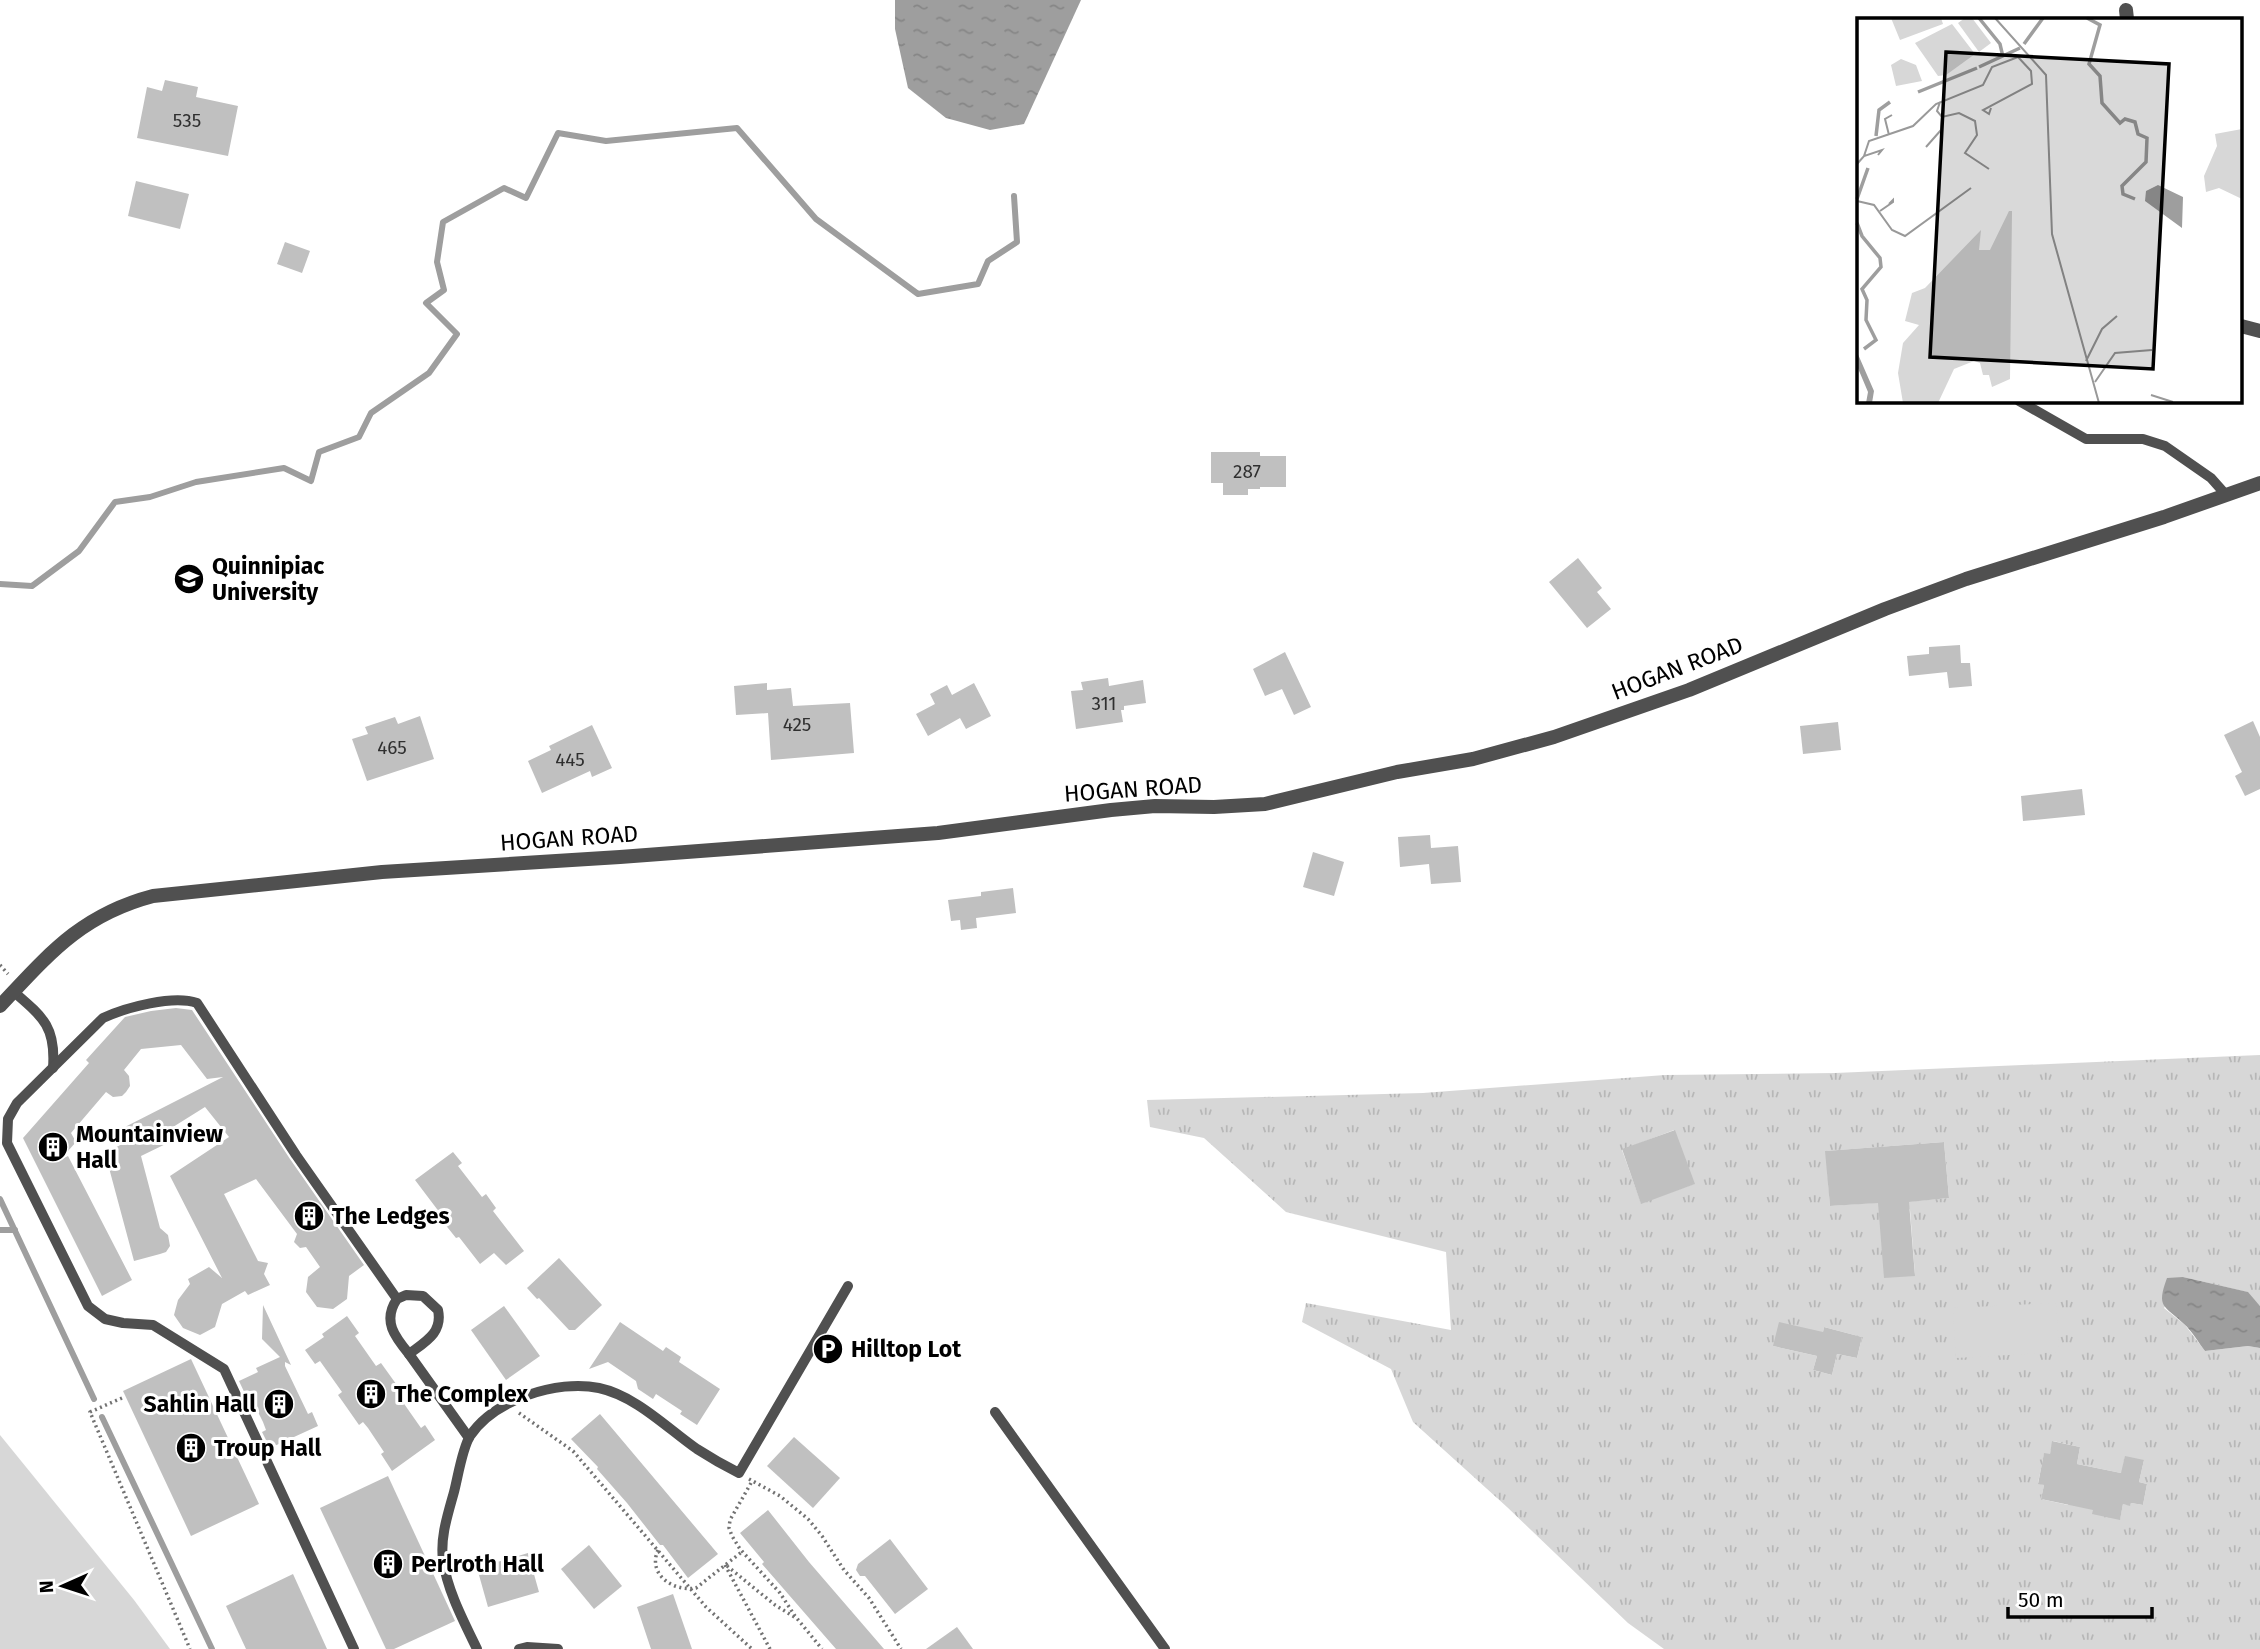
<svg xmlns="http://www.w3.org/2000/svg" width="2260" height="1649" font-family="'Fira Sans',sans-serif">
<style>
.grass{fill:url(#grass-tufts);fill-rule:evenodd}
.pitch{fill:#d7d7d7}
.water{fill:url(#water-ripples)}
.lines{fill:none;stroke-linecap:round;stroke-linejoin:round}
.stream{stroke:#9e9e9e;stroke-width:6}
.building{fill:#c0c0c0}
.path{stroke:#727272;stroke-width:3.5;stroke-dasharray:2 3.5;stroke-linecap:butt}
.lane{stroke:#505050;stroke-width:10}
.street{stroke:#505050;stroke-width:14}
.labels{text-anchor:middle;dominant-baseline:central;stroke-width:6;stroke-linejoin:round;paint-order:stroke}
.number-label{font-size:19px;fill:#303030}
.poi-label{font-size:23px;font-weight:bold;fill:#000;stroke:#fff;text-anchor:start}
.street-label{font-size:23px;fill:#000;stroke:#fff}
.inset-river{fill:none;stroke:#9e9e9e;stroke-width:3.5}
.inset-road{fill:none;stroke:#999;stroke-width:2}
.view{fill:#000;fill-opacity:0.15;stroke:#000;stroke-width:3.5}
.inset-edge{fill:none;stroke:#000;stroke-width:3.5}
</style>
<defs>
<pattern id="grass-tufts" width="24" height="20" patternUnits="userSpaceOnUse" patternTransform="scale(1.75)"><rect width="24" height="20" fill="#d7d7d7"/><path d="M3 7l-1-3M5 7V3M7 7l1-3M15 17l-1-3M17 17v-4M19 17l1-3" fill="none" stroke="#b7b7b7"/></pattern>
<pattern id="water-ripples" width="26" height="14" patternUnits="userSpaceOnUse" patternTransform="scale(1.75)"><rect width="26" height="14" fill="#9e9e9e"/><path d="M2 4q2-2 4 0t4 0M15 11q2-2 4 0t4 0" fill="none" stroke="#868686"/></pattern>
</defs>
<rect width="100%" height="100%" fill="#fff"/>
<path class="grass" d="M 2260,1055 L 2260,1306 L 2247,1292 L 2183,1277 L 2164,1308 L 2185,1325 L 2205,1351 L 2248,1346 L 2260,1348 L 2260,1649 L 1664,1649 L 1628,1623 L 1507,1507 L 1413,1422 L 1391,1369 L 1302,1322 L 1306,1303 L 1451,1330 L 1446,1252 L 1286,1212 L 1204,1138 L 1150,1127 L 1147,1100 L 1423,1093 L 1665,1075 L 1835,1073 ZM 1674,1130 L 1694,1184 L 1641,1203 L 1622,1150 ZM 1944,1142 L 1949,1198 L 1904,1202 L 1910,1210 L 1915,1275 L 1886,1202 L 1830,1206 L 1826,1151 ZM 1824,1327 L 1862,1337 L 1857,1358 L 1837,1354 L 1832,1375 L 1813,1370 L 1817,1356 L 1773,1346 L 1823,1332 ZM 2053,1441 L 2080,1447 L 2077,1464 L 2121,1473 L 2144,1460 L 2139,1482 L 2147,1484 L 2143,1505 L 2131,1503 L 2130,1505 L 2123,1504 L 2120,1519 L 2072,1486 L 2068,1505 L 2041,1499 L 2044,1485 L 2038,1483 L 2044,1454 L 2050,1454 Z"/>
<g class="pitch">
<polygon points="2056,1303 2059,1352 1956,1358 1953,1308"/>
<polygon points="0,1435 134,1600 170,1649 0,1649"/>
</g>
<g class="water">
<polygon points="895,0 1081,0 1024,124 990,130 946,118 908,88 895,29"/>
<path d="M 2183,1277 L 2248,1292 L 2260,1306 L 2260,1348 L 2248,1346 L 2205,1351 C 2198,1342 2192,1331 2184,1324 C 2164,1305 2156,1308 2167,1278 Z"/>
</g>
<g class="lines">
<g class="stream">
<polyline points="0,584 32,586 79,551 115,502 150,497 196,482 284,468 311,481 319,452 359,437 371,413 429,373 457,334 426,303 444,290 437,262 443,222 504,188 526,198 558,133 606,141 737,128 816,219 918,294 978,284 988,261 1017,242 1014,196"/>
<polyline points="0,1199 94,1399"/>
<polyline points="0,1230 15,1230"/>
<polyline points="102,1417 212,1649"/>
</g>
</g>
<g class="building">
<polygon points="165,80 198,87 196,97 238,106 228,156 137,138 147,87 162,91"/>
<polygon points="136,181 189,194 180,229 128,216"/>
<polygon points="285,242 310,251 302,273 277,264"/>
<polygon points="1211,452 1260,452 1260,456 1286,456 1286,487 1260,487 1260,489 1248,489 1248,495 1223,495 1223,483 1211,483"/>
<polygon points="1578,558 1602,588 1597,592 1611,609 1587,628 1549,582"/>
<polygon points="1960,645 1961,663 1970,663 1972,686 1949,688 1947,672 1909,676 1907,656 1929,654 1929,647"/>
<polygon points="1285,652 1311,707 1294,715 1282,689 1265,696 1253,669"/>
<polygon points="1108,678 1109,686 1143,680 1146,703 1124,706 1124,710 1121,710 1123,722 1076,729 1071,691 1083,690 1081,682"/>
<polygon points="767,683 767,690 791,688 793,706 850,703 854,753 771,760 768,713 736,715 734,686"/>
<polygon points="974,683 991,716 966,729 960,718 928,736 916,714 935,704 930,694 947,685 952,695"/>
<polygon points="420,716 434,759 367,781 352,739 368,734 365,727 395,717 398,724"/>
<polygon points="2253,721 2260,737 2260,789 2245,796 2235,776 2242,772 2224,735"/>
<polygon points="1838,722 1841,750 1803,754 1800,726"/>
<polygon points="592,725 612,768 592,777 590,771 542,793 528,761 551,750 549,746"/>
<polygon points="2082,789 2085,815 2023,821 2021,796"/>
<polygon points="1430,835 1431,848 1458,846 1461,882 1431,884 1429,864 1400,867 1398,837"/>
<polygon points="1313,852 1344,862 1334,896 1303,887"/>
<polygon points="1013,888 1016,913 976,918 977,928 961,930 960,920 951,921 948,900 981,896 981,892"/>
<polygon points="176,1008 192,1010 290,1159 364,1265 349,1276 347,1299 333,1309 317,1307 306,1292 308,1277 320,1267 306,1247 300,1248 294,1242 297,1234 256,1179 224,1194 258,1261 268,1263 264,1274 270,1285 248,1295 245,1291 222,1304 215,1327 200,1335 183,1328 174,1315 178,1300 190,1284 188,1279 209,1267 222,1278 170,1176 229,1137 205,1107 173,1127 178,1138 141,1156 160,1228 168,1235 170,1246 166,1252 160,1254 134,1261 105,1153 128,1141 123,1128 223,1077 207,1079 181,1045 141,1049 124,1070 129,1076 130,1086 126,1092 122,1096 113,1097 106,1092 71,1133 76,1142 60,1160 68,1156 132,1280 102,1296 23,1138 89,1063 86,1060 125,1017 151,1011"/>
<polygon points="1675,1130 1695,1184 1641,1204 1622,1149"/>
<polygon points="1944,1142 1949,1198 1909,1202 1915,1276 1884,1278 1878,1203 1830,1206 1825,1151"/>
<polygon points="453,1152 462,1163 458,1166 482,1197 486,1194 496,1208 493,1211 524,1251 506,1265 494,1253 480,1264 459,1237 456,1238 444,1223 446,1221 415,1180"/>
<polygon points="559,1258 602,1305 575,1330 569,1330 539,1298 537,1299 527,1288"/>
<polygon points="263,1305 291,1365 285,1362 285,1366 308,1414 312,1412 318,1426 270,1448 262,1432 266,1430 263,1422 250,1396 247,1398 239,1381 258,1372 256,1368 280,1357 262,1339"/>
<polygon points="504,1306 540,1356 506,1380 471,1330"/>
<polygon points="347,1316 359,1333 355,1336 376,1366 381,1363 404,1395 400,1398 421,1428 425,1425 435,1440 392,1471 381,1454 384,1452 368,1428 363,1422 359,1425 338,1395 342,1392 320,1361 315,1364 305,1350 324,1337 322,1334"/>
<polygon points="620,1322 663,1351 666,1347 681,1357 679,1362 720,1389 697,1425 680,1414 682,1411 656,1394 653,1399 638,1389 636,1381 608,1362 589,1369"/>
<polygon points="1779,1322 1823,1332 1824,1327 1862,1337 1857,1358 1837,1354 1832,1375 1813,1370 1817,1356 1773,1346"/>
<polygon points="191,1359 259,1504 191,1536 123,1391"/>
<polygon points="600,1414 718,1554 688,1578 663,1545 660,1545 627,1503 597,1469 598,1467 571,1439"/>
<polygon points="794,1437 840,1478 813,1508 767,1466"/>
<polygon points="2052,1441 2080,1447 2077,1464 2121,1473 2125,1456 2144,1460 2139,1482 2147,1484 2143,1505 2131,1503 2130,1506 2123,1504 2120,1520 2092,1514 2093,1510 2041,1499 2044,1485 2038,1484 2044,1453 2050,1454"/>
<polygon points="388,1476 455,1621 394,1649 386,1649 320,1508"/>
<polygon points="768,1510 809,1562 884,1649 836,1649 762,1564 764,1562 740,1533"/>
<polygon points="890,1539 928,1589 895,1614 865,1576 860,1576 856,1570 858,1564"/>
<polygon points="589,1545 622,1586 594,1609 561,1569"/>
<polygon points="528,1553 539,1592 488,1607 477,1568"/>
<polygon points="293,1574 327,1649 246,1649 226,1606"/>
<polygon points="673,1594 692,1649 651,1649 637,1607"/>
<polygon points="957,1627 973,1649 926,1649"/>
</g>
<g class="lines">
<g class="path">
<polyline points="0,965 8,974"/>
<polyline points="122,1398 90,1412 190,1649"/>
<polyline points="519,1413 573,1451 706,1607 752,1649"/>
<polyline points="749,1479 780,1496 808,1519 822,1536 844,1570 869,1598 901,1649"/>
<polyline points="751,1483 730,1520 729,1528 732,1536 740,1549 780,1593 795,1616 822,1649"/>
<path d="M 658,1550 C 647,1575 674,1592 696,1588 L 743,1551"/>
<polyline points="725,1565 770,1649"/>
<polyline points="727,1566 775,1605 796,1618"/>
</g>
<g class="lane">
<polyline points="2019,401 2086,439 2143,439 2165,446 2211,478 2227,496"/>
<path d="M 14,992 C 43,1017 56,1027 53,1068"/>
<polyline points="409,1354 469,1438"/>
<polyline points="995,1412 1165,1649"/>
<path d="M 354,1649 L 224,1369 L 153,1325 L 123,1323 L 105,1319 L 88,1306 L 7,1143 L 8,1119 L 17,1103 L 103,1018 C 127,1007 173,995 197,1003 L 296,1155 L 397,1299 C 382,1321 395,1337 409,1354 C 425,1342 443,1333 438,1310 L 423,1296 L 406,1295 L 397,1299"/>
<path d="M 477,1649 C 464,1622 447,1590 443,1560 C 440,1537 448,1514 454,1492 C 458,1477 462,1449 470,1436 C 494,1400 557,1379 599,1388 C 636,1396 667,1428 697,1449 C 711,1458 725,1466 739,1473 L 848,1286"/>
<polyline points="519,1649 527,1647 558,1649"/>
</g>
<g class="street">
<polyline points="2126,10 2127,19"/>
<polyline points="2241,326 2260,331"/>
<path d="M 0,1006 C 49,954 81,915 153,896 L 382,872 L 620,857 L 938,833 L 1111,810 L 1155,806 L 1214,807 L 1265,804 L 1397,772 L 1473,759 L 1554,737 L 1689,690 L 1885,609 L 1966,579 L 2164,517 L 2260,483"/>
</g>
</g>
<defs>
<g id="university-disc" transform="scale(1.575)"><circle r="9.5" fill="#000" stroke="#fff"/><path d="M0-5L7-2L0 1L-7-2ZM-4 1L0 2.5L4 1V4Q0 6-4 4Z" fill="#fff"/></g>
<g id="building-disc" transform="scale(1.575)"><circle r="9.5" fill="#000" stroke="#fff"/><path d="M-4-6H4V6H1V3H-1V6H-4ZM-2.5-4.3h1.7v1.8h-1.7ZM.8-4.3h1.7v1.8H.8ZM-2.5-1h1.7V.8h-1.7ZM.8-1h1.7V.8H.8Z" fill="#fff"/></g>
<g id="parking-disc" transform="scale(1.575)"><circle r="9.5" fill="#000" stroke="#fff"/><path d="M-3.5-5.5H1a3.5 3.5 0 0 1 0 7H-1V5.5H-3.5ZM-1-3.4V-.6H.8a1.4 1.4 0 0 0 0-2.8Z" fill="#fff"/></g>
</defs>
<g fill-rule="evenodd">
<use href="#university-disc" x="189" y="579"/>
<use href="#building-disc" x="53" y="1147"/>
<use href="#building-disc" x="309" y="1216"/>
<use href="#parking-disc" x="828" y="1349"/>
<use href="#building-disc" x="371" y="1394"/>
<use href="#building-disc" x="279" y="1404"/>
<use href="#building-disc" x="191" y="1448"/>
<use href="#building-disc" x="388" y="1564"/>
</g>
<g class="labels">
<g class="number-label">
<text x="187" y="120">535</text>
<text x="1247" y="471">287</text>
<text x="1104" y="703">311</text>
<text x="797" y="724">425</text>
<text x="392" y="747">465</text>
<text x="570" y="759">445</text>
</g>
<g class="poi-label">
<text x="212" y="566">Quinnipiac<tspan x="212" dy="26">University</tspan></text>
<text x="76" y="1134">Mountainview<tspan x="76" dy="26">Hall</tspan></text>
<text x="332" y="1216">The Ledges</text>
<text x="851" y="1349">Hilltop Lot</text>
<text x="394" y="1394">The Complex</text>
<text x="256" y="1404" text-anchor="end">Sahlin Hall</text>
<text x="214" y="1448">Troup Hall</text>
<text x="411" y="1564">Perlroth Hall</text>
</g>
<g class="street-label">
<text transform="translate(1677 668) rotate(-21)">HOGAN ROAD</text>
<text transform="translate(1133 789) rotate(-4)">HOGAN ROAD</text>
<text transform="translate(569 838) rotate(-4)">HOGAN ROAD</text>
</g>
</g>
<g transform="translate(1857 18)">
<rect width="385" height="385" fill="#fff"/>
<path d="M 385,111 L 385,181 L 362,170 L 349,174 L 347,158 L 360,128 L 358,116 ZM 152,193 L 155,193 L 153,361 L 135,369 L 132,357 L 126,357 L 123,345 L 117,343 L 97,351 L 81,385 L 46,385 L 41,355 L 46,325 L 62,307 L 48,303 L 55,275 L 68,270 L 124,212 L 122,232 L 133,232 Z" fill="#d7d7d7"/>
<path d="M 34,0 L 84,0 L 86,6 L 43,22 ZM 108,0 L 115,0 L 134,25 L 122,34 L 101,5 ZM 95,6 L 118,36 L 89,57 L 81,58 L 58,25 ZM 44,41 L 59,47 L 65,63 L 39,68 L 34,47 Z" fill="#d7d7d7"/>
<path d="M 301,167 L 326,179 L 325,210 L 288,183 L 289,173 ZM 0,334 L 17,373 L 15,385 L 9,385 L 11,374 L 0,348 Z" fill="#9e9e9e"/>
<path class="inset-river" d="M 122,0 L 143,26 L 146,39M 230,0 L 243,7 L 232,46 L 243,58 L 245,85 L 263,105 L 268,101 L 278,104 L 281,116 L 290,120 L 289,144 L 265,168 L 266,176 L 278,181M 167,26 L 186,0M 122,49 L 163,30M 61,74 L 120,50M 19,118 L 22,92 L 33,84M 0,181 L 11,150M 0,205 L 5,218 L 23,240 L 24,249 L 5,271 L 10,282 L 9,302 L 19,322 L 7,331"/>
<path class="inset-road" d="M 138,0 L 189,57 L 195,216 L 242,385M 83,84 L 80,93 L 85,99 L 102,95 L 118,103 L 120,117 L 108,135 L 132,151M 32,117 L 28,101 L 35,97M 69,129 L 84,112 L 85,99M 7,138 L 12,123 L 56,108 L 79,86 L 126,67 L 135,49 L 161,39 L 174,53 L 175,66 L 126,92 L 132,96 L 134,90M 0,146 L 7,138 L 25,132 L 21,137M 0,183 L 17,187 L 35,212 L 48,218 L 114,170M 23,193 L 36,184 L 36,182 L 32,186M 229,343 L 245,311 L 260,298M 238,364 L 258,335 L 295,332M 294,377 L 316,384"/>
<path class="view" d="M 89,34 L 312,46 L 296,351 L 73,339 Z"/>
<rect width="385" height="385" class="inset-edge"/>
</g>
<g transform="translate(63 1586) rotate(267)" stroke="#ffffff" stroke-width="5" paint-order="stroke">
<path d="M0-5L12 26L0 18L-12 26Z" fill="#000000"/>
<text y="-10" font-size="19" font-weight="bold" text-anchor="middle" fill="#000000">N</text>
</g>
<path d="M2008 1607v10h144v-10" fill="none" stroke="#000000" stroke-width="3.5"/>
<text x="2018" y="1607" font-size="21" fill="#000000" stroke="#ffffff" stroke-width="5" paint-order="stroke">50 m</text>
</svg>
